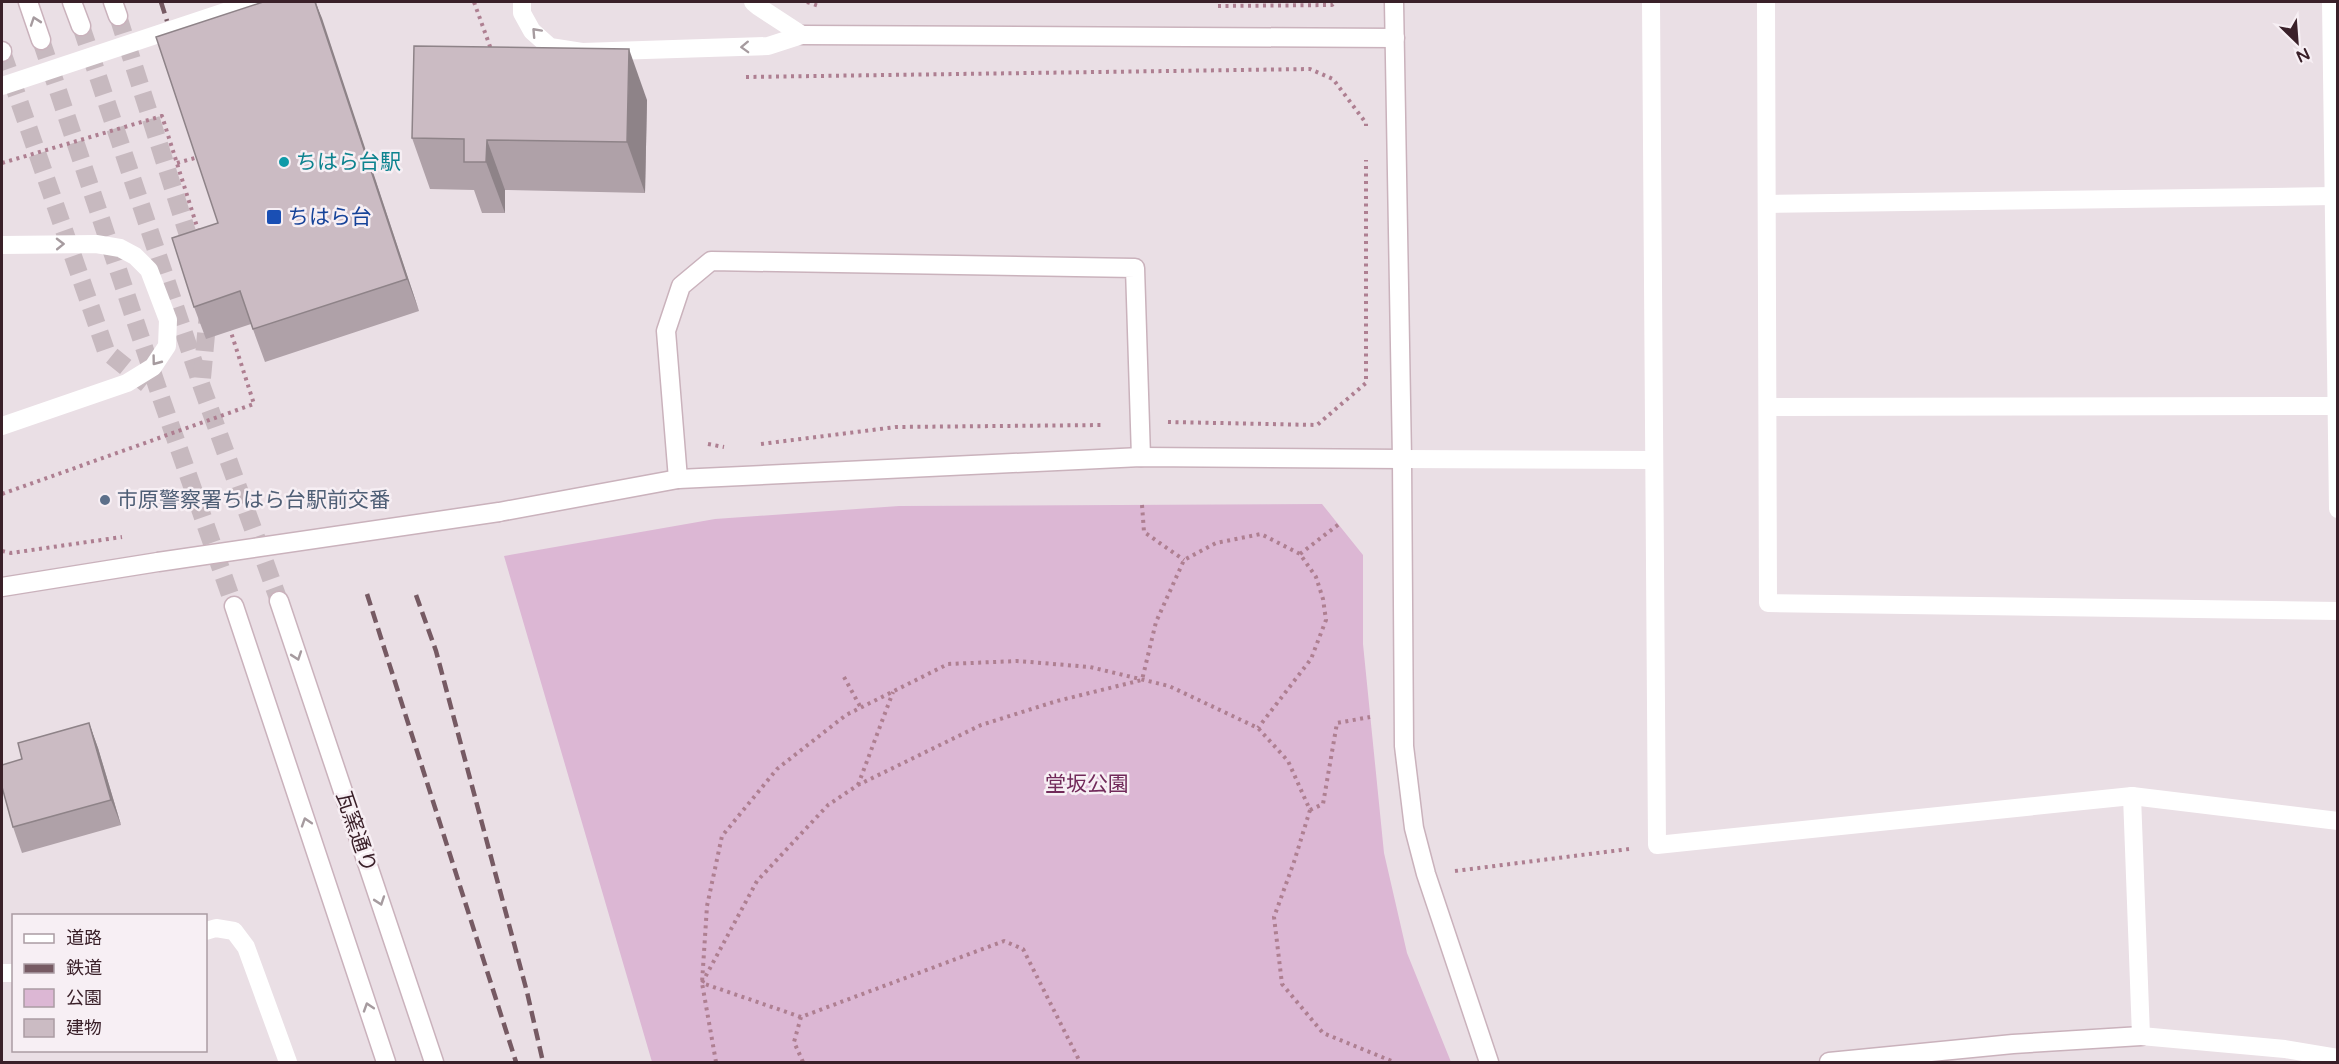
<svg xmlns="http://www.w3.org/2000/svg" width="2339" height="1064" font-family="'Varela Round','Noto Sans JP',sans-serif">
<style>
.green{fill:#dcb7d4}
.lines{fill:none;stroke-linecap:round;stroke-linejoin:round}
.secondary-tunnel{stroke:#c7b9bf;stroke-width:18;stroke-dasharray:18 9;stroke-linecap:butt}
.secondary-casing{stroke:#cab2bc;stroke-width:21}
.path{stroke:#ae7f91;stroke-width:4;stroke-dasharray:3 4.5;stroke-linecap:butt}
.street{stroke:#fff;stroke-width:18}
.secondary{stroke:#fff;stroke-width:18}
.rail{stroke:#765a63;stroke-width:4.5;stroke-dasharray:12 6;stroke-linecap:butt}
.secondary-bridge-casing{stroke:#cab2bc;stroke-width:21;stroke-linecap:butt}
.street-bridge{stroke:#fff;stroke-width:18}
.secondary-bridge{stroke:#fff;stroke-width:18}
.wall{fill:#afa1a8}
.shaded-wall{fill:#8e8388}
.building{fill:#cbbbc3;stroke:#8e8388;stroke-width:1.5}
.oneway{stroke:#a69b9f}
.culture-dot{fill:#0f9aa8;stroke:#f7eff4;stroke-width:2}
.transit-dot{fill:#1a4fb4;stroke:#f7eff4;stroke-width:2}
.service-dot{fill:#5c6f8a;stroke:#f7eff4;stroke-width:2}
.labels{text-anchor:middle;dominant-baseline:central;stroke-width:5;stroke-linejoin:round;paint-order:stroke}
.culture-label{font-size:21px;fill:#0d838f;stroke:#f7eff4;text-anchor:start}
.transit-label{font-size:21px;fill:#164399;stroke:#f7eff4;text-anchor:start}
.service-label{font-size:21px;fill:#4e5e75;stroke:#f7eff4;text-anchor:start}
.park-label{font-size:21px;fill:#712a5a;stroke:#f7eff4}
.street-label{font-size:21px;fill:#3a2029;stroke:#f7eff4}
</style>
<rect width="100%" height="100%" fill="#eadfe5"/>
<polygon class="green" points="1322,504 1363,555 1363,644 1384,853 1407,953 1451,1062 652,1062 504,556 715,519 899,506"/>
<g class="lines">
<g class="secondary-tunnel">
<polyline points="118,16 195,257"/>
<polyline points="81,26 202,387 279,601"/>
<polyline points="41,40 160,395 234,606"/>
<polyline points="2,52 106,351 149,386"/>
<polyline points="202,378 208,313"/>
</g>
<g class="secondary-casing">
<g id="secondary">
<polyline points="28,2 41,40"/>
<polyline points="72,2 81,26"/>
<polyline points="113,2 118,16"/>
<polyline points="1394,2 1402,459 1404,746 1414,828 1426,874 1489,1062"/>
<polyline points="802,35 1395,38"/>
<polyline points="2,51 2,52"/>
<polyline points="678,479 666,331 681,286 711,261 1135,268 1141,457"/>
<polyline points="499,512 678,479 1141,457 1402,459"/>
<polyline points="2,587 158,562"/>
<polyline points="279,601 434,1062"/>
<polyline points="234,606 386,1062"/>
<polyline points="1829,1062 2013,1044 2141,1036"/>
</g>
</g>
<g class="path">
<polyline points="474,2 492,52"/>
<polyline points="807,2 819,6"/>
<polyline points="1218,6 1332,5 1336,2"/>
<polyline points="746,77 1310,69 1333,79 1366,123 1366,126"/>
<polyline points="2,163 162,116 199,233"/>
<polyline points="177,163 195,158"/>
<polyline points="1168,422 1317,425 1366,383 1366,160"/>
<polyline points="708,444 724,447"/>
<polyline points="761,444 896,427 1104,425"/>
<polyline points="2,494 254,404 229,326"/>
<polyline points="1142,505 1144,532 1184,560"/>
<polyline points="2,551 11,553 122,537"/>
<polyline points="1300,554 1339,524"/>
<polyline points="844,677 861,708"/>
<polyline points="858,785 893,692"/>
<polyline points="1310,810 1323,804 1337,723 1370,717"/>
<polyline points="1455,871 1629,849"/>
<polyline points="801,1017 702,983 757,881 828,805 858,785 981,725 1057,701 1142,680 1156,622 1184,560 1216,543 1261,534 1300,554 1316,577 1323,599 1326,620 1311,659 1258,728"/>
<polyline points="716,1062 702,983 707,906 722,836 777,769 846,715 948,664 1017,661 1090,667 1169,686 1258,728 1288,761 1310,810 1294,862 1274,917 1282,984 1323,1033 1394,1062"/>
<polyline points="803,1062 794,1042 801,1017 1004,941 1023,949 1080,1062"/>
</g>
<g class="street">
<polyline points="522,2 522,13 532,31 550,47 582,52 768,46 802,35"/>
<polyline points="753,2 759,7 802,35"/>
<polyline points="1651,2 1657,845 2132,796 2338,821"/>
<polyline points="1766,2 1768,603 2338,611"/>
<polyline points="2331,2 2338,509"/>
<polyline points="1767,204 2333,196"/>
<polyline points="2,245 96,244 120,248 135,256 149,270 168,320 167,346 153,367 127,383 2,426"/>
<polyline points="1768,407 2336,406"/>
<polyline points="1402,459 1654,460"/>
<polyline points="2132,796 2141,1036 2285,1049 2338,1058"/>
<polyline points="206,931 216,928 234,931 246,947 288,1062"/>
<polyline points="2,973 14,973"/>
</g>
<use href="#secondary" class="secondary"/>
<g class="rail">
<polyline points="161,2 167,21"/>
<polyline points="367,594 516,1062"/>
<polyline points="416,595 436,651 527,992 543,1062"/>
</g>
<g class="secondary-bridge-casing">
<polyline id="secondary-bridge" points="158,562 499,512"/>
</g>
<polyline class="street-bridge" points="2,86 255,2"/>
<use href="#secondary-bridge" class="secondary-bridge"/>
</g>
<g class="wall">
<polygon points="263,2 316,2 419,311 265,362 251,324 206,339 194,307 218,223"/>
<polygon points="647,100 645,193 505,190 505,213 482,213 474,190 430,189 412,138"/>
<polygon points="89,723 98,748 121,825 22,853 13,827 22,759"/>
</g>
<g class="shaded-wall">
<polygon points="315,2 322,18 419,311 407,279"/>
<polygon points="629,49 647,100 645,193 627,142"/>
<polygon points="487,140 505,190 505,213 486,162"/>
<polygon points="89,723 98,748 121,825 111,800"/>
</g>
<g class="building">
<polygon points="263,2 315,2 407,279 253,329 240,291 194,307 172,238 218,223 156,37"/>
<polygon points="414,46 629,49 627,142 487,140 486,162 464,162 464,139 412,138"/>
<polygon points="89,723 111,800 13,827 2,787 2,765 22,759 18,743"/>
</g>
<defs><path id="oneway-chevron" d="M-2-3.5L2.5 0L-2 3.5" fill="none" stroke-width="1.6" stroke-linecap="round" stroke-linejoin="round" transform="scale(1.5)"/></defs>
<g class="oneway">
<use href="#oneway-chevron" transform="translate(35 21) rotate(-109)"/>
<use href="#oneway-chevron" transform="translate(536 32) rotate(-133)"/>
<use href="#oneway-chevron" transform="translate(745 47) rotate(178)"/>
<use href="#oneway-chevron" transform="translate(60 244) rotate(-1)"/>
<use href="#oneway-chevron" transform="translate(156 361) rotate(127)"/>
<use href="#oneway-chevron" transform="translate(297 656) rotate(71)"/>
<use href="#oneway-chevron" transform="translate(306 822) rotate(-108)"/>
<use href="#oneway-chevron" transform="translate(380 901) rotate(71)"/>
<use href="#oneway-chevron" transform="translate(368 1007) rotate(-108)"/>
</g>
<circle class="culture-dot" cx="284" cy="162" r="6"/>
<rect class="transit-dot" x="266" y="209" width="16" height="16" rx="3"/>
<circle class="service-dot" cx="105" cy="500" r="6"/>
<g class="labels">
<g class="culture-label">
<text x="296" y="162">ちはら台駅</text>
</g>
<g class="transit-label">
<text x="288" y="217">ちはら台</text>
</g>
<g class="service-label">
<text x="117" y="500">市原警察署ちはら台駅前交番</text>
</g>
<g class="park-label">
<text x="1087" y="784">堂坂公園</text>
</g>
<g class="street-label">
<text transform="translate(356 832) rotate(71)">瓦窯通り</text>
</g>
</g>
<rect width="2339" height="1064" fill="none" stroke="#3a2029" stroke-width="6"/>
<rect x="12" y="914" width="195" height="138" fill="#f7eff4" stroke="#ab9ca3" stroke-width="1.5"/>
<rect x="24" y="934" width="30" height="9" fill="#ffffff" stroke="#ab9ca3" stroke-width="1.5"/>
<text x="66" y="944" font-size="18" fill="#3a2029">道路</text>
<rect x="24" y="964" width="30" height="9" fill="#765a63" stroke="#ab9ca3" stroke-width="1.5"/>
<text x="66" y="974" font-size="18" fill="#3a2029">鉄道</text>
<rect x="24" y="989" width="30" height="18" fill="#dcb7d4" stroke="#ab9ca3" stroke-width="1.5"/>
<text x="66" y="1004" font-size="18" fill="#3a2029">公園</text>
<rect x="24" y="1019" width="30" height="18" fill="#cbbbc3" stroke="#ab9ca3" stroke-width="1.5"/>
<text x="66" y="1034" font-size="18" fill="#3a2029">建物</text>
<g transform="translate(2297 42) rotate(155)" stroke="#f7eff4" stroke-width="4.5" paint-order="stroke">
<path d="M0-4.5L10 22L0 15L-10 22Z" fill="#3a2029"/>
<text y="-9" font-size="16" font-weight="bold" text-anchor="middle" fill="#3a2029">N</text>
</g>
</svg>
